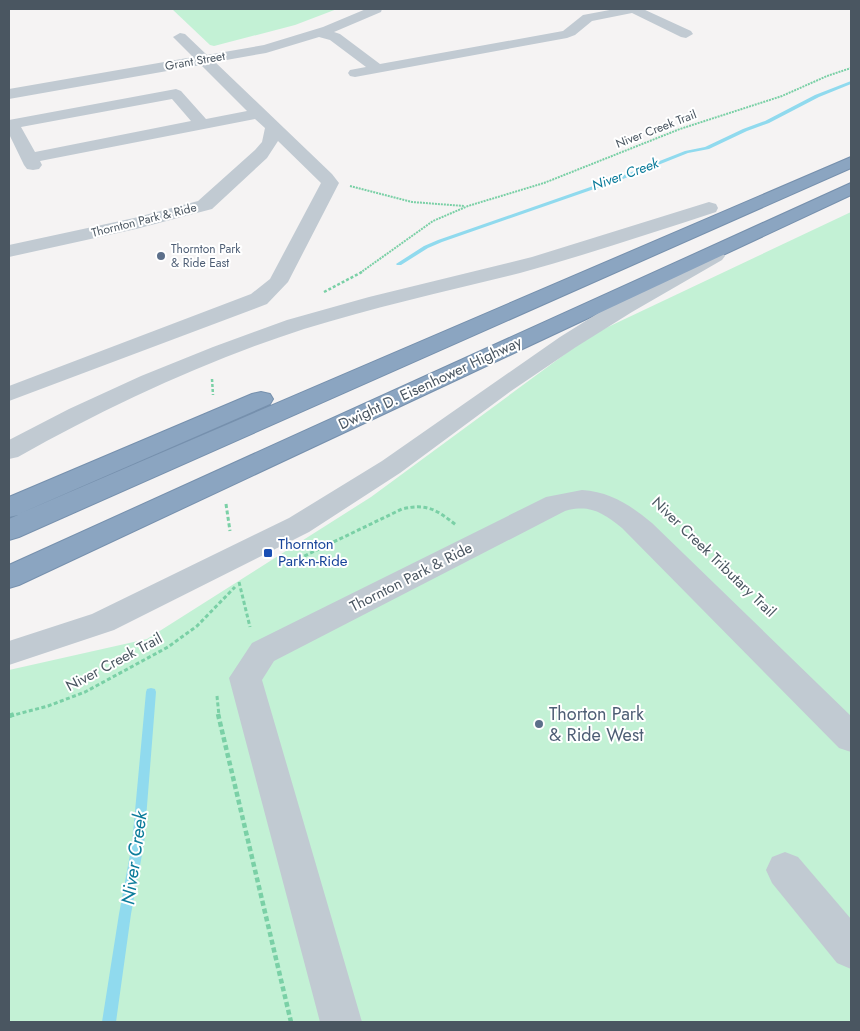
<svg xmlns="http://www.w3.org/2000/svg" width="860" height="1031" font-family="Jost,sans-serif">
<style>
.green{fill:#c3f1d5}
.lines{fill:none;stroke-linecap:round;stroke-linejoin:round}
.stream{fill:#90daee;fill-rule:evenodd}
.highway-casing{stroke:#7690ad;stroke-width:2}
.path-far3{stroke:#7ad0a6;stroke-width:2;stroke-dasharray:2 1;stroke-linecap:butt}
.path-far2{stroke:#7ad0a6;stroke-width:2.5;stroke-dasharray:3 2;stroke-linecap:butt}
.path-far1{stroke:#7ad0a6;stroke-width:3;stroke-dasharray:4 2.5;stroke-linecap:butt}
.path{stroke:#7ad0a6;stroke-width:4.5;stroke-dasharray:5 3;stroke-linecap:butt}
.minor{fill:#c1cad2;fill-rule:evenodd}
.highway{fill:#8ba5c1;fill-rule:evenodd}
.service-dot{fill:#5c6f8a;stroke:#fff;stroke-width:2}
.transit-dot{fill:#1a4fb4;stroke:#fff;stroke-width:2}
.labels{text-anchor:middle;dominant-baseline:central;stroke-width:4;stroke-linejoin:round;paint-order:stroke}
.far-street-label{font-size:12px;fill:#4a5661;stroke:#fff}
.far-service-label{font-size:12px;fill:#4e5e75;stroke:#fff;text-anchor:start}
.far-water-label{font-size:14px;font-style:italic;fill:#0c7c9b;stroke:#fff}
.street-label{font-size:15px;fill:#4a5661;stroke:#fff}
.transit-label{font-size:15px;fill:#164399;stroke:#fff;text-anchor:start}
.near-service-label{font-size:18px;fill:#4e5e75;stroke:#fff;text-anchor:start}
.near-water-label{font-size:19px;font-style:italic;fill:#0c7c9b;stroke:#fff}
</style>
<rect width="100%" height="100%" fill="#f5f3f3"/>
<g class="green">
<polygon points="172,9 337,9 295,25 214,46 210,45"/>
<polygon points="851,212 851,1022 9,1022 9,670 147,639 371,497 591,335"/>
</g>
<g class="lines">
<g class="stream">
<polygon points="851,81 851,84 819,97 769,123 747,131 709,149 688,153 623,179 442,242 428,248 401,265 397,265 396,264 424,246 438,240 619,177 685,151 705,147 743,129 765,121 815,95"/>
<polygon points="151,688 155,689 156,692 144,844 131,914 116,1022 102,1022 119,914 132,844 146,692 147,689"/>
</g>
<g class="highway-casing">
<g id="highway">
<polygon points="851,157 851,168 19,537 9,540 9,519 18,515 9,517 9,497 252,394 261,392 270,394 273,399 270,404 21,513"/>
<polygon points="851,183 851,195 19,585 9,588 9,565"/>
</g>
</g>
<g class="path-far3">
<polyline points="350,186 412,202 464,206"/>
<polyline points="360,273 433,221 468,206 544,183 680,129 782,96 827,76 851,68"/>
</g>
<g class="path-far2">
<polyline points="324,292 362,272"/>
<polyline points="212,379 213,395"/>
</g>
<g class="path-far1">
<polyline points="226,504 230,531"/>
<path d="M 286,562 L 294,561 L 402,509 C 427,503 437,510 456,525"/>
<polyline points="239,582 250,627"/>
<polyline points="217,696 219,716"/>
<polyline points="10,716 48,706 85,692 168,647 197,626 235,587"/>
</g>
<g class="path">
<polyline points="218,714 291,1022"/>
<polyline points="9,716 15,714"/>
</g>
<g class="minor">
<path d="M 366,9 L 382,9 L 381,12 L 334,32 L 340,34 L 380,64 L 563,31 L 583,15 L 615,9 L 643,9 L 691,31 L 693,34 L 686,38 L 681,37 L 632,13 L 592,21 L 575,35 L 567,38 L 355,77 L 350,76 L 348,73 L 350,70 L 366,67 L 330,40 L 319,37 L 266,53 L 215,62 L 332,174 L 339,183 L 288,282 L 267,304 L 9,401 L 9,386 L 251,294 L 270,279 L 321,183 L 278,141 L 267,158 L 212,209 L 136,229 L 9,257 L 9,245 L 134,218 L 198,201 L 255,150 L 262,142 L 265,128 L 255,119 L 40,161 L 42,165 L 39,169 L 33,170 L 27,169 L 24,165 L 9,134 L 9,120 L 176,89 L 181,91 L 206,119 L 247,111 L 201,65 L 9,99 L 9,89 L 193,57 L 173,37 L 180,33 L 185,34 L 207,55 L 264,45 L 323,27 ZM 172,99 L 191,121 L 35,152 L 21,127 Z"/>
<path d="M 709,202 L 716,204 L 718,208 L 716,212 C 651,233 586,255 520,273 C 448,291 375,307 304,329 C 205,361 109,406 18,457 L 9,459 L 9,440 L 69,409 L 141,376 L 213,347 L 287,320 L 369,297 L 532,257 Z"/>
<polygon points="715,250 722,252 725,256 722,260 632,312 576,347 511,391 400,473 309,532 114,630 9,665 9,641 92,614 289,518 382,461 560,337 616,302 708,252"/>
<path d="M 582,490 C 611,492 630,505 652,523 L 851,716 L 851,752 L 839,748 L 622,528 C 603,513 590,504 565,511 L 274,661 L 262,680 L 362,1022 L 320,1022 L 229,678 L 252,643 L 546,497 Z"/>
<polygon points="785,852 798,857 851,919 851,969 837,963 772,883 766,870 772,857"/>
</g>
<use href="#highway" class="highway"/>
</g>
<g class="service-dot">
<circle cx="161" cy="256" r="5"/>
<circle cx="539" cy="724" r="5"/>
</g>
<rect class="transit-dot" x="263" y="548" width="10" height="10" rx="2.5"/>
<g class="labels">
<g class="far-street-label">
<text transform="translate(195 61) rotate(-10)">Grant Street</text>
<text transform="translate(656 129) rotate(-21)">Niver Creek Trail</text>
<text transform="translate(144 220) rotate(-14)">Thornton Park &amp; Ride</text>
</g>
<g class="far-service-label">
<text x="171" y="249">Thornton Park<tspan x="171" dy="14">&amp; Ride East</tspan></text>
</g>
<g class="far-water-label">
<text transform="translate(625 174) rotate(-20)">Niver Creek</text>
</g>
<g class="street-label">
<text transform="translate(430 383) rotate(-25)">Dwight D. Eisenhower Highway</text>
<text transform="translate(714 557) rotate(44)">Niver Creek Tributary Trail</text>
<text transform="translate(411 577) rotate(-27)">Thornton Park &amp; Ride</text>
<text transform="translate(114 662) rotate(-28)">Niver Creek Trail</text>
</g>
<g class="transit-label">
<text x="278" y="544">Thornton<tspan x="278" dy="17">Park-n-Ride</tspan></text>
</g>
<g class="near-service-label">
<text x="549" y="714">Thorton Park<tspan x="549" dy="21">&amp; Ride West</tspan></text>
</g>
<g class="near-water-label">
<text transform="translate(134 858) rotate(-82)">Niver Creek</text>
</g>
</g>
<rect width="860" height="1031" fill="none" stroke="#4a5661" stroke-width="20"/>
</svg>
